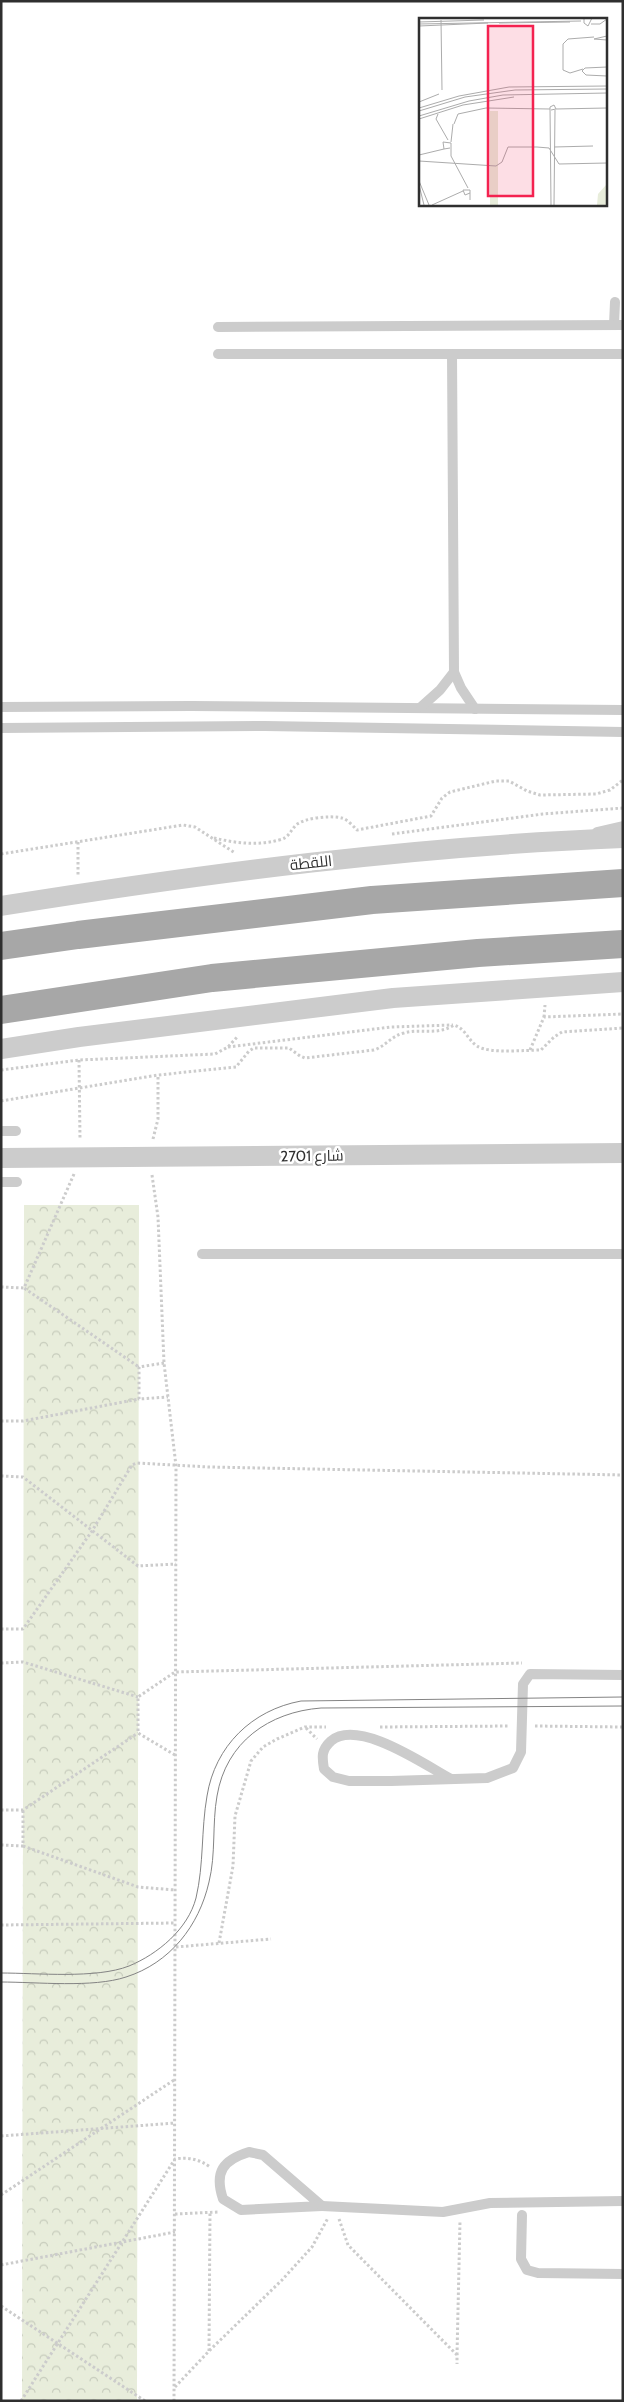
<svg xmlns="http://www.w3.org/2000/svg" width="624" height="2402" font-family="Cabin,Cairo,sans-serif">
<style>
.forest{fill:url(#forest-crowns)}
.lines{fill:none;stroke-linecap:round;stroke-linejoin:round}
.path{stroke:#ccc;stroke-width:3;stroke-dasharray:2.5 2.5;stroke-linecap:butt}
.lane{stroke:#ccc;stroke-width:10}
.street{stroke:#ccc;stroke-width:20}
.primary{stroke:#a7a7a7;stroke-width:28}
.tram{stroke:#848484;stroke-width:1}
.labels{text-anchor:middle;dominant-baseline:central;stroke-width:5;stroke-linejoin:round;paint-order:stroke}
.street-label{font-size:15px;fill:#2f2f2f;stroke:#fff}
.inset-road{fill:none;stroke:#acacac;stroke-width:1}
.view{fill:#f42250;fill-opacity:0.15;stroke:#f42250;stroke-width:2.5}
.inset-edge{fill:none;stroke:#2f2f2f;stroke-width:2.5}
</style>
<defs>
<pattern id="forest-crowns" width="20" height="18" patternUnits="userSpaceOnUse" patternTransform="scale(1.25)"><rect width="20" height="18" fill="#e8eddb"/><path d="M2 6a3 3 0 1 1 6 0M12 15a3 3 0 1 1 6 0" fill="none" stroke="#c7ccbc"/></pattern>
</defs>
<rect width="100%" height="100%" fill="#fff"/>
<polygon class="forest" points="24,1205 139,1205 137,2401 22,2401"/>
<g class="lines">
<g class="path">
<polyline points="392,834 543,814 623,808"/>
<path d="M 214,838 C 235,843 258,846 279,840 C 289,838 290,831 296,825 C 304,818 331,815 342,818 C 347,819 353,826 357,830 L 431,816 L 442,798 L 450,792 L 496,781 L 509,781 L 527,791 L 540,795 L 596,794 L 610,790 L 623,780"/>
<polyline points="78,842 78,875"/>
<polyline points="1,854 183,825 195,827 235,853"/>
<polyline points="544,1017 545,1005"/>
<polyline points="228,1047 391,1027 453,1025"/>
<polyline points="530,1050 544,1017 623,1014"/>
<polyline points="79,1060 80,1139"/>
<polyline points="1,1070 79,1060 215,1054 228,1047 238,1036"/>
<path d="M 1,1101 L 158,1075 L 236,1067 L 249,1051 L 254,1048 L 289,1048 L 300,1056 L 305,1058 L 374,1050 C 386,1046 391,1036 404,1033 C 421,1028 437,1036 454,1025 C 466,1029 467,1039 477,1046 C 489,1054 526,1050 541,1050 L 554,1037 L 562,1032 L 623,1028"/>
<polyline points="153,1139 158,1119 158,1075"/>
<polyline points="74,1174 24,1288 139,1367"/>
<polyline points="152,1175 158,1217 164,1363 176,1466 174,2401"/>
<polyline points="1,1287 24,1288"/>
<polyline points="164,1363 139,1367 139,1399 168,1397"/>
<polyline points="1,1421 23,1421 139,1399"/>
<polyline points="1,1476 23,1477 138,1566 176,1564"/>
<polyline points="1,1629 23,1629 92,1531 132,1465 137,1463 209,1467 623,1475"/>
<polyline points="1,1663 23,1662 138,1697"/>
<polyline points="535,1726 623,1727"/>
<polyline points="380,1727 509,1726"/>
<polyline points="306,1728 317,1739"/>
<polyline points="175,1755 138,1733 138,1697 175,1672 522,1663"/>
<polyline points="1,1810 23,1810 138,1733"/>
<polyline points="1,1845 23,1846 23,1810"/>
<polyline points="23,1846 138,1887 175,1890"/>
<polyline points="1,1925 175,1923"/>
<polyline points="219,1943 233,1866 235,1816 251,1761 263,1747 277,1739 305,1727 326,1727"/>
<polyline points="176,1947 271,1939"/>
<polyline points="1,2136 175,2123"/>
<polyline points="1,2195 174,2080"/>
<polyline points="175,2214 218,2212"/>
<polyline points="339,2219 348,2245 457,2355 457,2364"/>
<polyline points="1,2265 175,2232"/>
<polyline points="1,2306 145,2401"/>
<polyline points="209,2351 210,2212"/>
<polyline points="457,2355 460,2221"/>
<polyline points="175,2387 209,2351 282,2280 312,2247 328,2218"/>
<path d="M 21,2401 L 175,2159 C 188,2157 199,2159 210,2167"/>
</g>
<g class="lane">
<polyline points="614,325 615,302"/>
<polyline points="218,327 623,325"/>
<polyline points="218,354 623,354"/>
<polyline points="452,354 454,672 461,688 475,709"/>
<polyline points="1,707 191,706 623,710"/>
<polyline points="421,707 440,690 454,672"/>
<polyline points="1,728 265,726 623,732"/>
<polyline points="597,832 623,826"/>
<polyline points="1,1131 16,1131"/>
<polyline points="1,1182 17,1182"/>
<polyline points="202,1254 623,1254"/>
<path d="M 451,1779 C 425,1765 358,1718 331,1741 C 321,1750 322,1757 324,1769 L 333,1777 L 349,1781 L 391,1781 L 487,1778 L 513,1768 L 521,1752 L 523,1684 L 530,1674 L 623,1675"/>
<path d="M 249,2152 L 263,2155 L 322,2206 L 241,2210 L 223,2199 C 214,2172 223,2160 249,2152 Z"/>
<polyline points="322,2206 443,2212 490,2203 623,2201"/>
<polyline points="522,2215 521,2259 527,2270 538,2273 623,2274"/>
</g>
<g class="street">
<path d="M 1,906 C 207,873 415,846 623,838"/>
<polyline points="1,1049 79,1037 393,998 623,982"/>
<polyline points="1,1158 623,1153"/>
</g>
<g class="primary">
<polyline points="1,946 78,935 372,900 623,883"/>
<polyline points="1,1010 212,978 478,953 623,944"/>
</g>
<g class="tram">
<path d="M 1,1973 C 37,1973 96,1979 129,1966 C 158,1954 188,1929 196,1898 C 204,1864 201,1830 207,1796 C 215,1746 252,1710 301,1701 L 623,1697"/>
<path d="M 1,1982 C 37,1982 93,1988 126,1977 C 170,1963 199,1926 209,1882 C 216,1854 212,1824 217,1796 C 226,1742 269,1712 321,1708 L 623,1706"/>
</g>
</g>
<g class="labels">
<g class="street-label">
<text transform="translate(311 863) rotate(-6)">اللقطة</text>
<text transform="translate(312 1156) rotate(-1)">شارع 2701</text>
</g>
</g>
<g transform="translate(419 18)">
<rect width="188" height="188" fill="#fff"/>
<path d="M 71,93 L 79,93 L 79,187 L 71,187 ZM 187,167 L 187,187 L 178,187 L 179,176 Z" fill="#e8eddb"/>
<path class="inset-road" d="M 165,0 L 165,5 L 169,8 L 173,0M 22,2 L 23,72M 0,4 L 65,2M 80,5 L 151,4M 0,6 L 162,3M 172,6 L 181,6 L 188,1M 0,8 L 69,5M 188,18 L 175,21 L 188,22M 188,49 L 166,50 L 163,53 L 167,57 L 188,58M 164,51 L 151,55 L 144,52 L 144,26 L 149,21 L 175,19M 0,84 L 20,76M 0,90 L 40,78 L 90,69 L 188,68M 137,91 L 188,90M 0,93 L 46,79 L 96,72 L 188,71M 19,96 L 17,101 L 29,122M 0,98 L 50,83 L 84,77 L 188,75M 0,101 L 44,87 L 95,79M 35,106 L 39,96 L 67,90 L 131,91M 32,124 L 34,106M 135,129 L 174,128M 31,130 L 25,131 L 24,124 L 32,125 L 32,138 L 49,170M 0,137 L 25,131M 0,143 L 77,148 L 83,144 L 89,129 L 118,129 L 130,130 L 140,146 L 188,145M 0,163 L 10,187M 0,167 L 5,187M 51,175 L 46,177 L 44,172 L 51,172 L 51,182M 13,187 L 44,173M 132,187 L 131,89 L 135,87 L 137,91 L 132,92M 135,187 L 136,92"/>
<path class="view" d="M 69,8 L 114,8 L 114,178 L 69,178 Z"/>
<rect width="188" height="188" class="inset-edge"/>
</g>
<rect width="624" height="2402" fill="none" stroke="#2f2f2f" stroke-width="5"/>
</svg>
